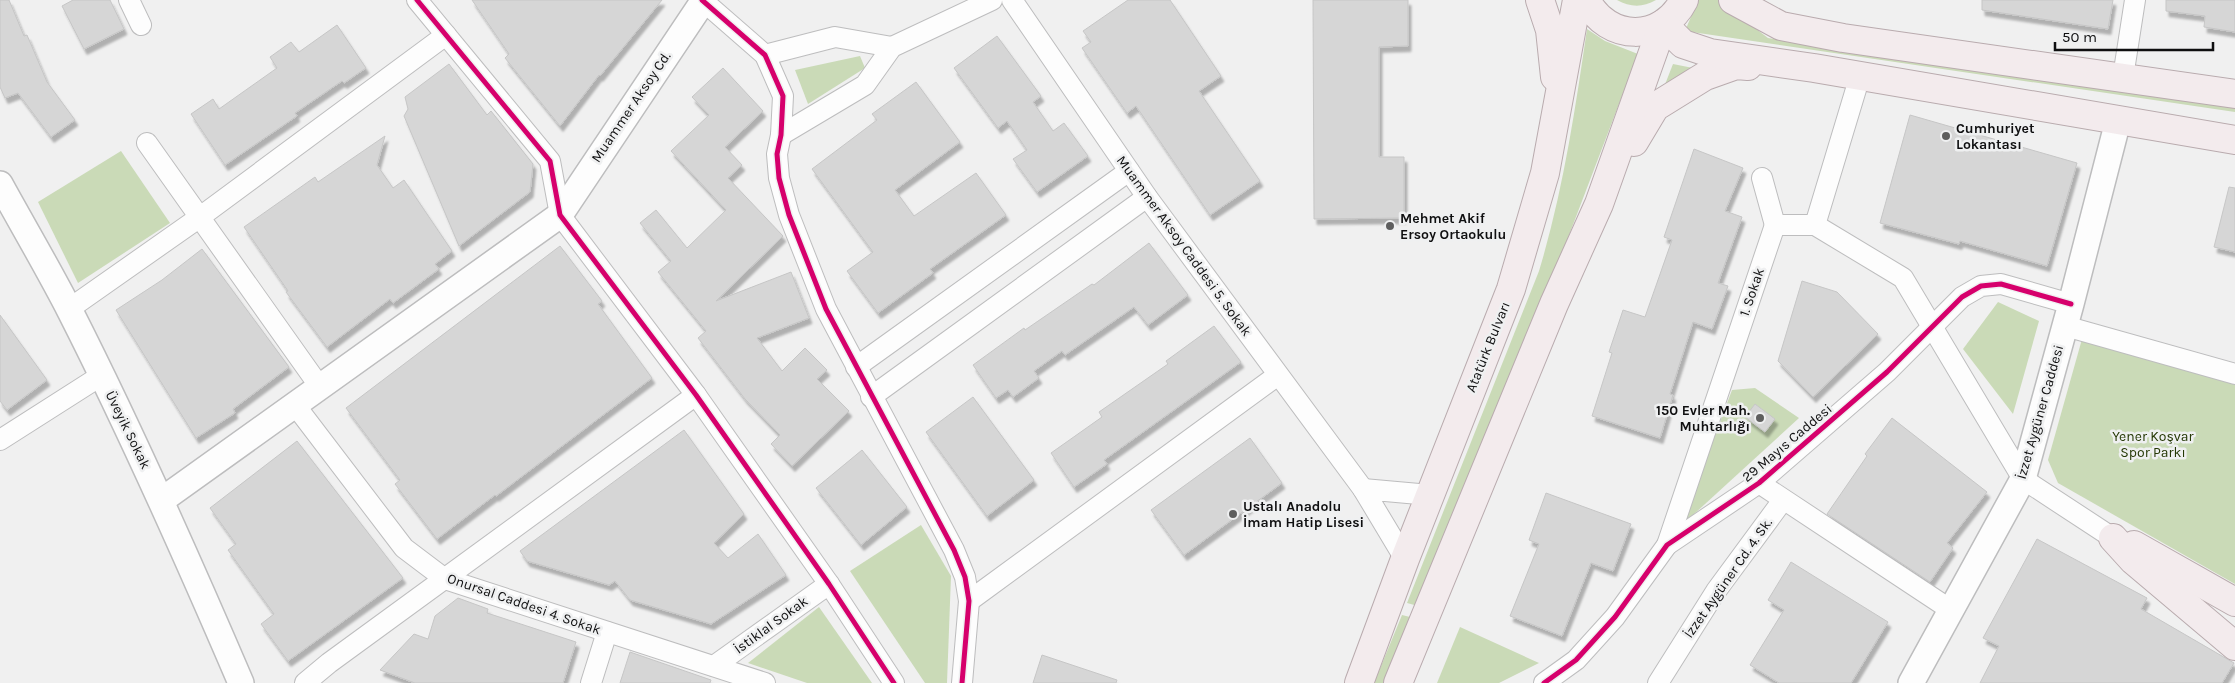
<svg xmlns="http://www.w3.org/2000/svg" width="2235" height="683" font-family="Karla,sans-serif">
<style>
.green{fill:#cadab7}
.building{fill:#d6d6d6;stroke:#c6c6c6;filter:url(#shadow)}
.lines{fill:none;stroke-linecap:round;stroke-linejoin:round}
.minor-casing{stroke:#bdbdbe;stroke-width:22}
.tertiary-casing{stroke:#bdbdbe;stroke-width:28}
.primary-casing{stroke:#b9abae;stroke-width:30}
.minor{stroke:#fdfdfd;stroke-width:20}
.tertiary{stroke:#fdfdfd;stroke-width:25}
.primary{stroke:#f3ebed;stroke-width:28}
.cycleway-casing{stroke:#eff0f1;stroke-width:8}
.cycleway{stroke:#d6006c;stroke-width:5}
.poi-dot{fill:#5e5e5e;stroke:#eff0f1;stroke-width:2}
.labels{text-anchor:middle;dominant-baseline:central;stroke-width:5;stroke-linejoin:round;paint-order:stroke}
.street-label{font-size:14px;fill:#0f0f10;stroke:#eff0f1}
.poi-label{font-size:14px;font-weight:bold;fill:#0f0f10;stroke:#eff0f1;text-anchor:start}
.park-label{font-size:14px;fill:#253805;stroke:#eff0f1}
</style>
<defs>
<filter id="shadow"><feDropShadow dx="3" dy="5.5" stdDeviation="1" flood-color="#0004"/></filter>
</defs>
<rect width="100%" height="100%" fill="#f0f0f0"/>
<g class="green">
<path d="M 1617,0 L 1656,0 C 1642,8 1630,7 1617,0 Z"/>
<polygon points="1698,0 1718,0 1768,38 1856,53 2235,107 2235,112 1685,31"/>
<path d="M 1587,29 L 1605,41 L 1638,54 L 1558,264 L 1418,606 L 1407,603 L 1539,271 C 1563,192 1575,111 1587,29 Z"/>
<polygon points="860,56 865,68 808,104 795,70"/>
<polygon points="1673,64 1698,69 1664,87"/>
<polygon points="121,151 170,223 78,283 38,202"/>
<polygon points="1998,302 2039,321 2013,414 1963,349"/>
<polygon points="2082,339 2235,382 2235,584 2058,483 2048,460"/>
<polygon points="1755,388 1799,418 1681,526 1732,390"/>
<polygon points="921,525 951,576 947,683 925,683 850,571"/>
<polygon points="819,607 872,683 807,683 748,663"/>
<polygon points="1402,615 1410,617 1383,683 1374,683"/>
<polygon points="1460,627 1539,663 1499,683 1437,683"/>
</g>
<g class="building">
<polygon points="0,0 9,0 24,36 27,35 47,82 75,120 51,137 18,93 5,98 0,87"/>
<polygon points="73,0 110,0 124,29 84,49 62,6"/>
<polygon points="472,0 662,0 600,76 599,75 560,126 505,58 509,54"/>
<polygon points="1128,0 1170,0 1221,76 1199,91 1260,181 1210,215 1136,106 1127,113 1082,48 1091,42 1083,31"/>
<polygon points="1313,0 1408,0 1408,46 1379,47 1379,157 1404,157 1404,218 1314,219"/>
<polygon points="1982,0 2113,0 2108,29 1982,10"/>
<polygon points="2166,0 2235,0 2235,32 2204,27 2205,16 2166,11"/>
<polygon points="337,25 366,68 344,83 342,81 295,113 297,116 225,165 191,114 213,99 219,109 277,68 270,57 291,42 299,52"/>
<polygon points="997,36 1041,96 1033,102 1053,131 1064,123 1088,156 1037,192 1013,159 1027,150 1007,121 998,128 954,68"/>
<polygon points="449,64 487,115 491,111 533,164 530,192 459,246 404,116 408,109 405,97"/>
<polygon points="723,68 763,111 725,147 742,165 728,178 783,236 716,301 791,272 809,318 757,338 782,371 805,348 827,370 817,379 849,411 792,466 771,444 780,435 745,399 698,338 706,331 658,272 671,261 640,223 656,210 687,248 726,210 671,151 709,115 692,97"/>
<polygon points="916,82 960,142 895,190 914,216 976,173 1006,215 930,269 933,273 878,313 847,271 873,252 812,169 877,120 872,114"/>
<polygon points="1910,115 2077,163 2047,266 1960,241 1959,244 1880,223"/>
<polygon points="385,136 377,165 393,188 404,180 452,251 435,264 439,269 393,303 390,299 327,347 286,292 288,291 244,227 315,177 318,182"/>
<polygon points="1694,149 1743,168 1725,211 1742,217 1718,283 1728,286 1712,329 1693,322 1670,394 1673,395 1660,438 1592,416 1612,353 1609,352 1623,310 1645,317 1672,240 1664,237"/>
<polygon points="2229,187 2235,188 2235,252 2214,247"/>
<polygon points="1149,243 1188,295 1148,325 1134,307 1065,355 1062,351 1034,371 1039,378 1013,397 1008,390 996,398 973,365 1024,328 1025,330 1092,284 1094,285"/>
<polygon points="560,246 602,301 598,304 652,378 496,496 495,495 437,539 395,484 400,480 346,408"/>
<polygon points="202,249 289,367 233,409 235,413 196,438 116,310 162,280"/>
<polygon points="1802,281 1837,292 1878,334 1813,397 1778,361"/>
<polygon points="0,315 47,380 7,410 0,401"/>
<polygon points="1214,326 1241,362 1104,460 1107,464 1074,487 1051,453 1102,417 1099,412 1168,364 1166,361"/>
<polygon points="973,397 1034,480 987,516 926,432"/>
<polygon points="1755,404 1775,419 1765,432 1745,417"/>
<polygon points="1892,418 1987,492 1947,543 1953,548 1930,582 1827,514 1867,456 1865,454"/>
<polygon points="684,430 744,514 714,543 728,558 758,534 786,575 711,624 630,600 615,581 609,585 527,561 520,551"/>
<polygon points="1250,438 1282,483 1184,555 1151,510"/>
<polygon points="297,441 403,578 288,661 261,624 274,614 228,550 236,544 210,508"/>
<polygon points="862,450 907,507 861,545 816,488"/>
<polygon points="1546,493 1631,524 1613,571 1591,563 1562,636 1510,616 1539,544 1529,540"/>
<polygon points="2037,539 2147,598 2141,609 2234,663 2222,683 1980,683 1999,646 1983,638"/>
<polygon points="1791,562 1888,622 1851,683 1779,683 1750,665 1784,610 1768,600"/>
<polygon points="458,598 488,609 487,613 576,642 563,683 415,683 380,670 414,634 428,639 435,616"/>
<polygon points="630,652 711,680 710,683 620,683"/>
<polygon points="1042,655 1117,680 1116,683 1033,683"/>
</g>
<g class="lines">
<g class="minor-casing">
<g id="minor">
<polyline points="129,0 141,25"/>
<polyline points="417,0 550,161 560,215 696,395 829,584 894,683"/>
<polyline points="702,0 765,55 783,96 781,135 777,154 779,178 789,215 826,309 954,550 965,577 969,601 962,683"/>
<polyline points="1012,0 1147,197 1363,489"/>
<polyline points="765,55 835,37 892,47"/>
<polyline points="2123,77 2135,0"/>
<polyline points="781,135 865,85 892,47 992,0"/>
<polyline points="147,143 320,387"/>
<polyline points="1762,178 1775,225"/>
<polyline points="1815,225 1903,278 2023,479 2113,538"/>
<polyline points="69,309 200,217 446,35"/>
<polyline points="2065,326 2235,374"/>
<polyline points="856,367 1129,171"/>
<polyline points="871,397 1147,197"/>
<polyline points="295,405 404,548 445,579 765,683"/>
<polyline points="0,440 102,375"/>
<polyline points="1759,483 1951,610"/>
<polyline points="1667,545 1775,225 1815,225 1860,76"/>
<polyline points="1405,559 1363,489 1430,495"/>
<polyline points="969,601 1278,375"/>
<polyline points="714,666 829,584"/>
<polyline points="305,683 329,663 696,395"/>
<polyline points="591,683 607,632"/>
<polyline points="1544,683 1576,660 1615,617 1667,545 1759,483 1887,372 1962,297 1981,286 2001,284 2071,304"/>
<polyline points="1658,683 1716,591 1783,500"/>
</g>
</g>
<g class="tertiary-casing">
<g id="tertiary">
<path d="M 0,184 C 23,226 48,268 70,311 C 132,433 187,557 241,683"/>
<polyline points="162,500 560,215 704,0"/>
<polyline points="1911,683 2023,479 2071,304 2118,121"/>
</g>
</g>
<g class="primary-casing">
<g id="primary">
<polyline points="1540,0 1550,30 1555,77"/>
<path d="M 1586,0 C 1608,42 1662,43 1684,0"/>
<polyline points="1733,0 1781,26 1843,38 2235,94"/>
<polyline points="1634,142 1655,107 1705,76 1736,65 1748,66"/>
<polyline points="2113,538 2133,560 2235,646"/>
<polyline points="2134,545 2235,602"/>
<polyline points="1359,683 1405,559 1511,289 1545,173 1577,0"/>
<polyline points="1398,683 1554,304 1599,204 1663,24 1683,44 1710,53 1814,68 2235,140"/>
</g>
</g>
<use href="#minor" class="minor"/>
<use href="#tertiary" class="tertiary"/>
<use href="#primary" class="primary"/>
<g class="cycleway-casing">
<g id="cycleway">
<polyline points="417,0 550,161 560,215 696,395 829,584 894,683"/>
<polyline points="702,0 765,55 783,96 781,135 777,154 779,178 789,215 826,309 954,550 965,577 969,601 962,683"/>
<polyline points="1544,683 1576,660 1615,617 1667,545 1759,483 1887,372 1962,297 1981,286 2001,284 2071,304"/>
</g>
</g>
<use href="#cycleway" class="cycleway"/>
</g>
<g class="poi-dot">
<circle cx="1946" cy="136" r="5"/>
<circle cx="1390" cy="226" r="5"/>
<circle cx="1760" cy="418" r="5"/>
<circle cx="1233" cy="514" r="5"/>
</g>
<g class="labels">
<g class="street-label">
<text transform="translate(631 107) rotate(-56)">Muammer Aksoy Cd.</text>
<text transform="translate(1184 246) rotate(54)">Muammer Aksoy Caddesi 5. Sokak</text>
<text transform="translate(1752 292) rotate(-71)">1. Sokak</text>
<text transform="translate(1488 347) rotate(-68)">Atatürk Bulvarı</text>
<text transform="translate(2040 412) rotate(-74)">İzzet Aygüner Caddesi</text>
<text transform="translate(128 430) rotate(64)">Üveyik Sokak</text>
<text transform="translate(1787 443) rotate(-40)">29 Mayıs Caddesi</text>
<text transform="translate(1728 578) rotate(-55)">İzzet Aygüner Cd. 4. Sk.</text>
<text transform="translate(524 604) rotate(19)">Onursal Caddesi 4. Sokak</text>
<text transform="translate(771 625) rotate(-36)">İstiklal Sokak</text>
</g>
<g class="poi-label">
<text x="1956" y="128">Cumhuriyet<tspan x="1956" dy="16">Lokantası</tspan></text>
<text x="1400" y="218">Mehmet Akif<tspan x="1400" dy="16">Ersoy Ortaokulu</tspan></text>
<text x="1750" y="410" text-anchor="end">150 Evler Mah.<tspan x="1750" dy="16">Muhtarlığı</tspan></text>
<text x="1243" y="506">Ustalı Anadolu<tspan x="1243" dy="16">İmam Hatip Lisesi</tspan></text>
</g>
<g class="park-label">
<text x="2153" y="436">Yener Koşvar<tspan x="2153" dy="16">Spor Parkı</tspan></text>
</g>
</g>
<path d="M2055 42v8h158v-8" fill="none" stroke="#0f0f10" stroke-width="2.5"/>
<text x="2062" y="42" font-size="15" fill="#0f0f10" stroke="#eff0f1" stroke-width="4" paint-order="stroke">50 m</text>
</svg>
